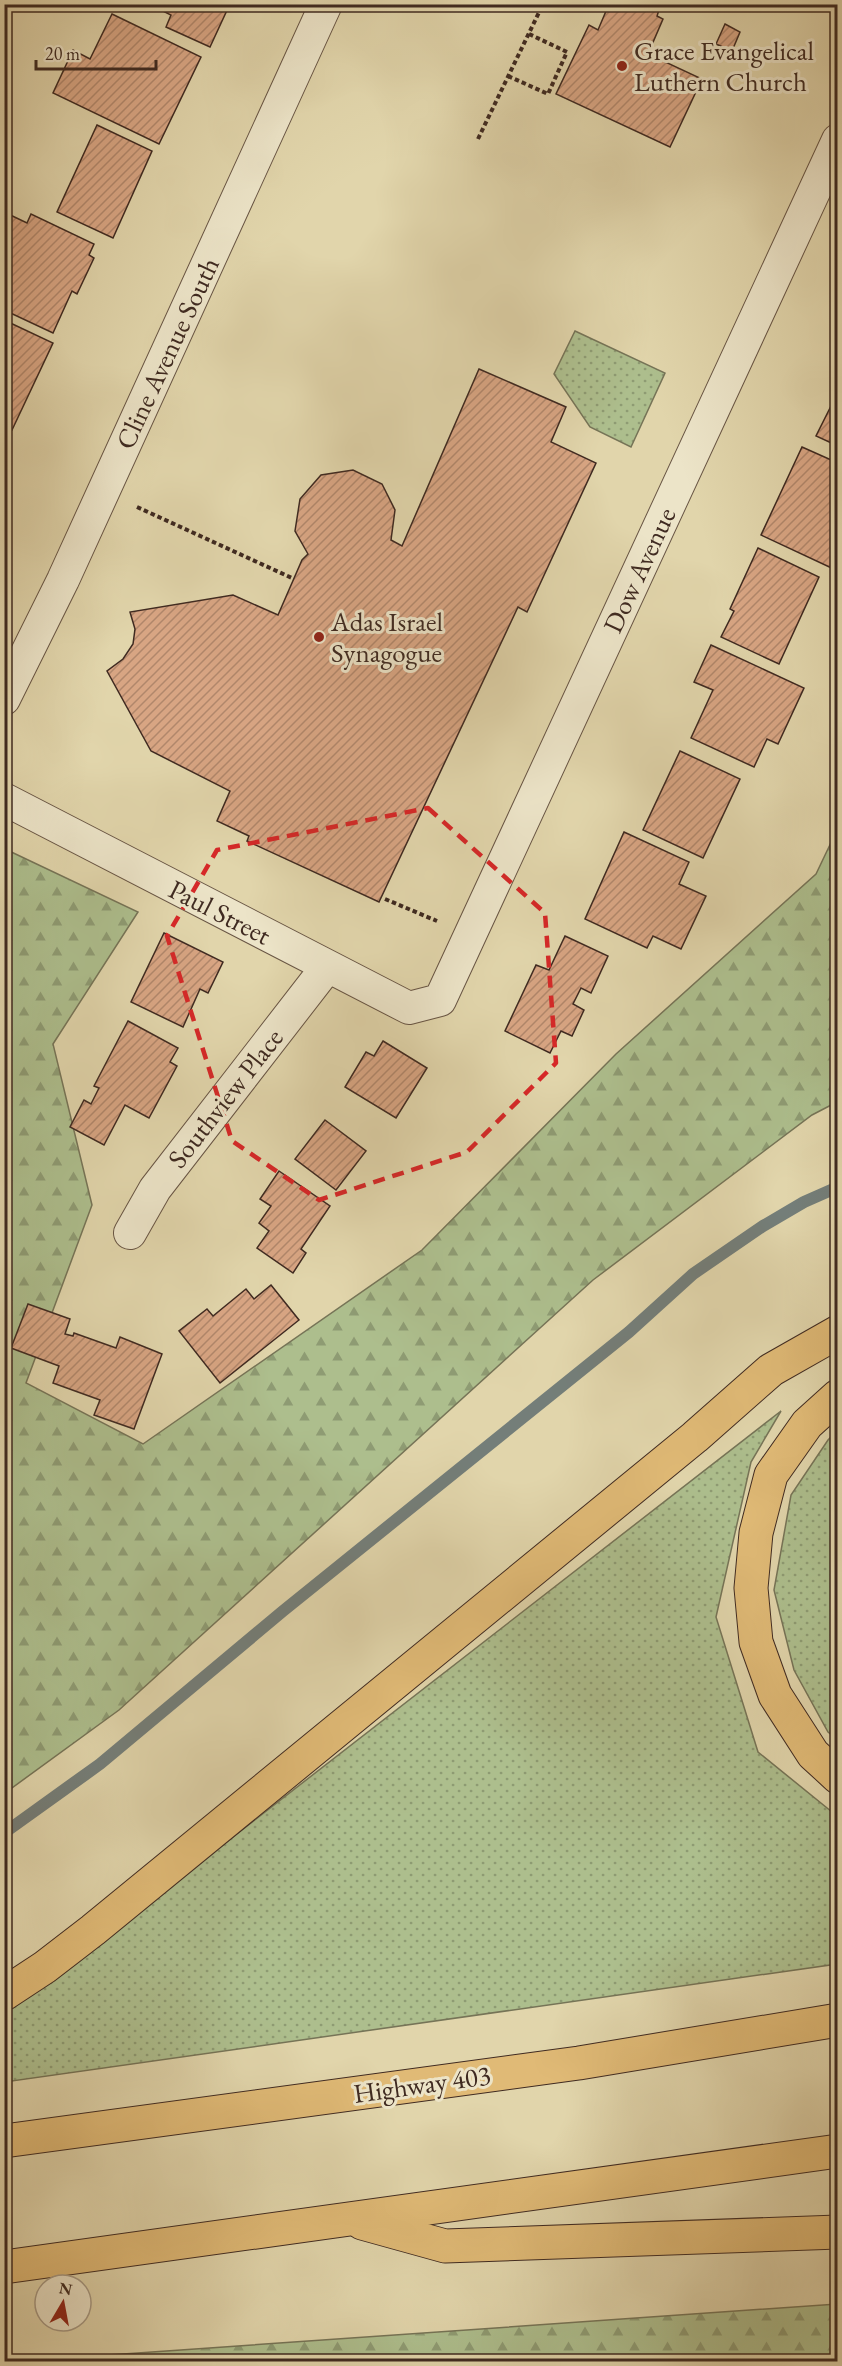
<svg xmlns="http://www.w3.org/2000/svg" width="842" height="2366" font-family="'EB Garamond',serif">
<style>
.grass{fill:url(#grass-dots);stroke:#767457;stroke-width:1.5}
.forest{fill:url(#forest-firs);stroke:#767457;stroke-width:1.5}
.lines{fill:none;stroke-linecap:round;stroke-linejoin:round}
.stream{stroke:#747e79;stroke-width:12}
.building{fill:url(#building-hatch);stroke:#3f2a21;stroke-width:1.5}
.minor-casing{stroke:#685544;stroke-width:34}
.motorway-casing{stroke:#3f2a21;stroke-width:35}
.path{stroke:#3f2a21;stroke-width:4;stroke-dasharray:4.5 3;stroke-linecap:butt}
.minor{stroke:#ece4c8;stroke-width:32}
.motorway{stroke:#e0ba76;stroke-width:33}
.marked{fill:none;stroke:#d62828;stroke-width:4.5;stroke-dasharray:12 8;stroke-linejoin:round}
.poi-dot{fill:#8f2418;stroke:#ece4c8;stroke-width:2}
.labels{text-anchor:middle;dominant-baseline:central;stroke-width:6;stroke-linejoin:round;paint-order:stroke}
.poi-label{font-size:27px;fill:#3f2a21;stroke:#ece4c8;text-anchor:start}
.street-label{font-size:27px;fill:#3f2a21;stroke:#ece4c8}
</style>
<defs>
<pattern id="grass-dots" width="8" height="8" patternUnits="userSpaceOnUse" patternTransform="scale(1.5)"><rect width="8" height="8" fill="#adbe8d"/><path d="M2 2h.1M6 6h.1" fill="none" stroke="#8e9b73" stroke-width="1.8" stroke-linecap="round"/></pattern>
<pattern id="forest-firs" width="22" height="20" patternUnits="userSpaceOnUse" patternTransform="scale(1.5)"><rect width="22" height="20" fill="#adbe8d"/><path d="M5 1l3.5 6h-7zM16 11l3.5 6h-7z" fill="#8e9b73"/></pattern>
<pattern id="building-hatch" width="6" height="6" patternUnits="userSpaceOnUse" patternTransform="scale(1.5)"><rect width="6" height="6" fill="#d8a583"/><path d="M-1 1l2-2M0 6l6-6M5 7l2-2" fill="none" stroke="#b1876b"/></pattern>
</defs>
<rect width="100%" height="100%" fill="#e1d5ab"/>
<filter id="stains"><feTurbulence type="fractalNoise" baseFrequency=".00333" numOctaves="4"/><feColorMatrix values="0 0 0 0 .2 0 0 0 0 .09 0 0 0 0 .02 0 0 0 .5 -.17"/></filter>
<radialGradient id="worn" r=".72"><stop offset=".6" stop-color="#630" stop-opacity="0"/><stop offset="1" stop-color="#630" stop-opacity=".3"/></radialGradient>
<g class="grass">
<polygon points="575,331 665,373 631,447 590,427 554,374"/>
<polygon points="781,1411 751,1462 716,1617 758,1752 837,1816 837,1964 5,2082 5,2014"/>
<polygon points="837,1431 837,1739 828,1732 794,1670 774,1590 791,1495 828,1440"/>
</g>
<g class="forest">
<polygon points="837,830 837,1102 812,1115 593,1280 119,1710 5,1793 5,849 138,912 53,1044 92,1205 26,1383 143,1444 422,1250 616,1054 816,874"/>
<polygon points="837,2304 837,2361 52,2362 52,2359"/>
</g>
<g class="lines">
<polyline class="stream" points="4,1833 100,1764 283,1611 629,1332 693,1274 763,1226 804,1202 838,1187"/>
</g>
<g class="building">
<polygon points="149,4 220,4 228,8 210,47 166,27 171,15"/>
<polygon points="609,4 661,4 657,16 663,19 648,54 702,79 670,147 556,94 589,25 598,30"/>
<polygon points="112,14 201,57 159,144 53,93 73,50 90,59"/>
<polygon points="725,24 740,32 732,51 716,44"/>
<polygon points="97,125 152,151 113,238 57,212"/>
<polygon points="4,212 27,223 31,214 94,244 89,255 94,258 77,294 72,291 53,333 4,310 4,272 7,267 4,265"/>
<polygon points="4,320 53,343 12,430 4,426"/>
<polygon points="479,369 566,407 551,442 596,463 527,612 518,607 379,902 247,841 249,836 217,821 230,791 151,751 107,671 123,659 133,644 135,629 130,612 233,595 278,615 302,560 308,554 295,531 300,499 321,475 353,470 382,484 395,510 391,540 402,546"/>
<polygon points="838,392 838,446 816,436"/>
<polygon points="802,447 838,463 838,571 761,535"/>
<polygon points="758,548 819,577 779,664 721,637 734,611 730,609"/>
<polygon points="711,645 804,688 778,744 767,739 754,767 691,738 713,690 694,682"/>
<polygon points="680,751 740,779 703,858 643,830"/>
<polygon points="624,832 689,862 679,884 706,896 681,949 653,936 647,948 585,919"/>
<polygon points="164,933 223,962 208,993 200,989 183,1027 131,1002"/>
<polygon points="565,936 608,956 591,993 581,988 573,1004 584,1010 572,1036 561,1031 550,1053 505,1031 536,965 549,970"/>
<polygon points="128,1021 178,1048 170,1062 177,1066 149,1118 125,1105 104,1145 70,1127 84,1100 91,1104 99,1088 94,1086"/>
<polygon points="383,1041 427,1068 396,1118 345,1087 366,1052 374,1056"/>
<polygon points="325,1120 366,1151 336,1190 295,1159"/>
<polygon points="279,1171 330,1206 301,1249 306,1253 293,1273 257,1248 269,1231 259,1223 271,1206 260,1199"/>
<polygon points="271,1285 299,1320 220,1383 179,1331 207,1309 213,1316 246,1289 254,1299"/>
<polygon points="28,1304 70,1319 65,1334 73,1336 74,1333 116,1348 120,1337 162,1354 134,1429 94,1415 100,1400 53,1383 59,1366 11,1348"/>
</g>
<g class="lines">
<g class="minor-casing">
<g id="minor">
<polyline points="4,699 63,580 326,4"/>
<polyline points="4,799 409,1008 440,1000 838,140"/>
<polyline points="130,1233 155,1189 327,967"/>
</g>
</g>
<g class="motorway-casing">
<g id="motorway">
<polyline points="838,1396 807,1424 771,1475 756,1533 751,1588 756,1642 775,1695 813,1754 838,1777"/>
<polyline points="4,1994 45,1967 93,1930 695,1437 771,1370 838,1332"/>
<polyline points="4,2141 579,2063 838,2020"/>
<polyline points="362,2223 445,2246 838,2232"/>
<polyline points="4,2267 838,2151"/>
</g>
</g>
<g class="path">
<polyline points="508,76 548,94 567,52 529,34"/>
<polyline points="478,139 543,4"/>
<polyline points="137,507 292,578"/>
<polyline points="385,899 437,921"/>
</g>
<use href="#minor" class="minor"/>
<use href="#motorway" class="motorway"/>
</g>
<path class="marked" d="M 428,808 L 545,913 L 556,1063 L 467,1152 L 319,1200 L 232,1141 L 167,936 L 217,850 Z"/>
<g class="poi-dot">
<circle cx="622" cy="66" r="6"/>
<circle cx="319" cy="637" r="6"/>
</g>
<g class="labels">
<g class="poi-label">
<text x="634" y="50">Grace Evangelical<tspan x="634" dy="31">Luthern Church</tspan></text>
<text x="331" y="621">Adas Israel<tspan x="331" dy="31">Synagogue</tspan></text>
</g>
<g class="street-label">
<text transform="translate(167 353) rotate(-65)">Cline Avenue South</text>
<text transform="translate(639 570) rotate(-65)">Dow Avenue</text>
<text transform="translate(220 912) rotate(27)">Paul Street</text>
<text transform="translate(225 1098) rotate(-52)">Southview Place</text>
<text transform="translate(422 2084) rotate(-8)">Highway 403</text>
</g>
</g>
<rect width="842" height="2366" fill="none" stroke="#e1d5ab" stroke-width="24"/>
<rect x="6" y="6" width="830" height="2354" fill="none" stroke="#3f2a21" stroke-width="3"/>
<rect x="12" y="12" width="818" height="2342" fill="none" stroke="#3f2a21" stroke-width="1.5"/>
<g transform="translate(63 2303) rotate(10)"><circle r="28" fill="#ece4c8" stroke="#a79a85" stroke-width="1.5"/>
<path d="M0-4.5L10 22L0 15L-10 22Z" fill="#8f2418"/>
<text y="-9" font-size="16" font-weight="bold" text-anchor="middle" fill="#3f2a21">N</text>
</g>
<path d="M36 60v9h120v-9" fill="none" stroke="#3f2a21" stroke-width="3"/>
<text x="45" y="60" font-size="18" fill="#3f2a21" stroke="#ece4c8" stroke-width="4.5" paint-order="stroke">20 m</text>
<rect width="100%" height="100%" filter="url(#stains)"/>
<rect width="100%" height="100%" fill="url(#worn)"/>
</svg>
